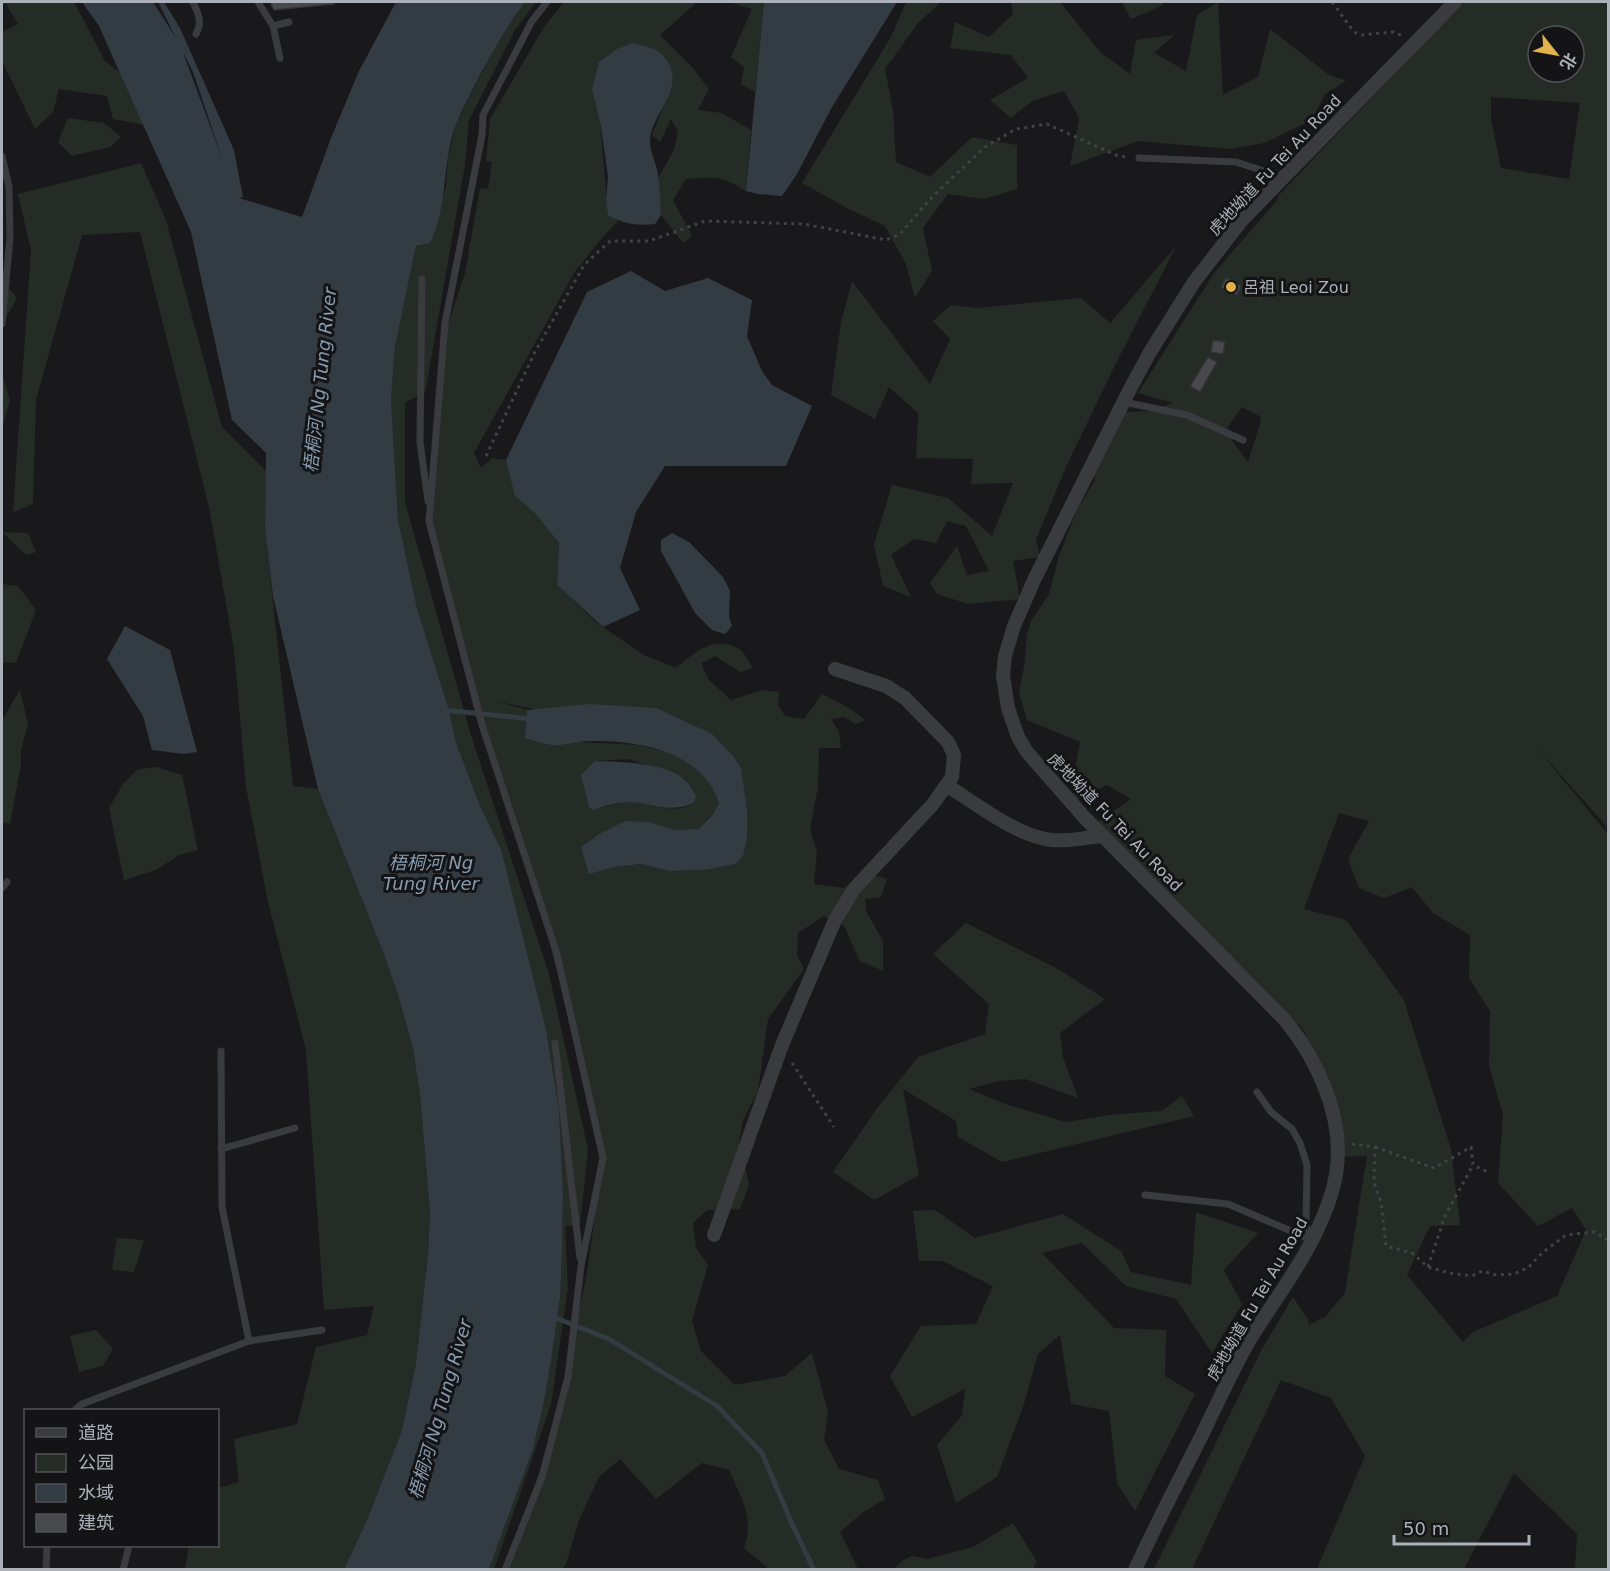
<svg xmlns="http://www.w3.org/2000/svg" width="1610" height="1571" font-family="'DejaVu Sans','Noto Sans SC',sans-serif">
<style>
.green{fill:#252c26;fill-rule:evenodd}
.water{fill:#333b43;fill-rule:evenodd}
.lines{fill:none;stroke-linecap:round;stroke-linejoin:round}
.stream{stroke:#333b43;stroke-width:5}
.building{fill:#48494d;stroke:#333336;stroke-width:1.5}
.path{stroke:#404246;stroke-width:3;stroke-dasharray:3 4.5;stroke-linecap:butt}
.service{stroke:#3a3b3f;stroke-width:7}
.minor{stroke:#3a3b3f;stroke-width:14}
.poi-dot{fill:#e2b34a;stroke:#141416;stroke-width:2}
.labels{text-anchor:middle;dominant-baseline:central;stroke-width:6;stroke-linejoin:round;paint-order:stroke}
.street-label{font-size:16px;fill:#acb0b9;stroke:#141416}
.poi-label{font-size:16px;fill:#acb0b9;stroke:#141416;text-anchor:start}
.water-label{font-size:18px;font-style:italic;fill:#879cb0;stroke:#141416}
</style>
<rect width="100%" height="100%" fill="#19191b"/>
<g class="green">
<polygon points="2,2 74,2 105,61 134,83 151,126 113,119 107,96 59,89 53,112 35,129 2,61 2,32 18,24 6,4 2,4"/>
<polygon points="525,2 536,2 515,30 469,120 465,165 425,393 405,402 405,502 470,732 549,974 588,1149 580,1225 565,1226 568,1288 551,1404 494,1569 489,1569 533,1449 545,1397 560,1298 562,1256 563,1193 559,1110 546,1029 502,852 480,805 456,743 449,710 417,608 398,519 391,400 395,347 416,246 430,243 446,186 448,159 455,127 494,48"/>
<path d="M 564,2 L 697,2 L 660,35 L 692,67 L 709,89 L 698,110 L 722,113 L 751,130 L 746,191 C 721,175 715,177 686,179 L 673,200 L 692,236 L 683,243 L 661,215 L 658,178 L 674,150 L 678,132 L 671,119 L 660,142 L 652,135 L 673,83 L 592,89 L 600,122 L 608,214 L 618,221 L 601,239 L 574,273 L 474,453 L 481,468 L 492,458 L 506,460 L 518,494 L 540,518 L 559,543 L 557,585 L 597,623 L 644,655 L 676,668 C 695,653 713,634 739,649 C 745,652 749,663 753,668 L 740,672 L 715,656 L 701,663 L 709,680 L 731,700 L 763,690 L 779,692 L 778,705 L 785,716 L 804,719 L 822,694 L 847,707 L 865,720 L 856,724 L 844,717 L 831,719 L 839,732 L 841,748 L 819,748 L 818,787 L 810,829 L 817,852 L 814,884 L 843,888 L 875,875 L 887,879 L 881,897 L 865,899 L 866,911 L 883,941 L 883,971 L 860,961 L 844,926 L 824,916 L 798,933 L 797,955 L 804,969 L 768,1019 L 758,1091 L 743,1120 L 739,1142 L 749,1184 L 740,1209 L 707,1210 L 693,1223 L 696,1248 L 708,1265 L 692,1321 L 701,1351 L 735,1385 L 785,1376 L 812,1353 L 828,1412 L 824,1440 L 839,1469 L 878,1480 L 885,1499 L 862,1513 L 840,1532 L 858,1569 L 769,1569 L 744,1548 C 755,1517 741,1498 729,1470 L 702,1463 L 656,1499 L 620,1459 L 599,1477 L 579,1520 L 566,1564 L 562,1569 L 504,1569 L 553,1434 L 587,1273 L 603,1158 L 536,887 L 482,725 L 429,521 L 443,340 L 465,273 L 480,188 L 488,189 L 492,162 L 486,161 L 490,119 L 544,27 ZM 494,701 L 534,709 L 741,768 L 704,870 L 669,871 L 641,864 L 614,867 L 699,829 L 714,812 L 719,803 L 716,786 L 682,756 L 638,745 L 528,739 L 527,710 ZM 629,759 L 685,779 L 694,803 C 668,818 652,798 625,802 C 612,804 601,811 588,805 L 595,761 Z"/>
<polygon points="729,2 764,2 755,92 741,84 744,67 731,57 752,9"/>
<polygon points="906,2 941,2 918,23 885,69 893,110 896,162 930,177 972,137 1017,145 1017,189 984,199 948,194 923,228 932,271 915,298 906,264 885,226 847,208 802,183 891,37"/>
<polygon points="1011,2 1060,2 1100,52 1130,74 1136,40 1174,35 1154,53 1186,71 1197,15 1218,2 1223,95 1258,77 1270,29 1328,74 1346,81 1325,94 1312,120 1264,143 1230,149 1138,141 1070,166 1079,118 1064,91 1032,101 1011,118 990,100 1028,78 1011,55 950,48 955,22 989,37 1013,14"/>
<polygon points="1122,2 1163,2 1163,5 1131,19"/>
<path d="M 1463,2 L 1608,2 L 1608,828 L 1536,747 L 1608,834 L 1608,1569 L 1575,1569 L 1577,1534 L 1514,1473 L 1464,1569 L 1317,1569 L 1365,1456 L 1331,1398 L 1281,1380 L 1192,1569 L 1154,1569 L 1262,1349 L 1293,1297 L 1309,1321 L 1308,1325 L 1325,1317 L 1345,1293 L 1367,1156 L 1337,1157 L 1336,1110 L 1303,1029 L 1152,884 L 1086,830 L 1131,799 L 1107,785 L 1069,804 L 1080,742 L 1027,720 L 1019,693 L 1024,667 L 1027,634 L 1031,621 L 1049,594 L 1059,556 L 1077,510 L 1095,480 L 1090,465 L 1126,412 L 1150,411 L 1173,403 L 1138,393 L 1214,273 L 1279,198 L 1277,197 ZM 1538,36 L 1574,36 L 1574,72 L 1538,72 ZM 1491,97 L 1580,103 L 1569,179 L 1501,168 L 1491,119 ZM 1242,407 L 1261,417 L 1260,424 L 1248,462 L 1225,431 ZM 1339,813 L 1369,821 L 1348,859 L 1359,888 L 1384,898 L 1412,887 L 1433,913 L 1470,935 L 1469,978 L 1490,1011 L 1489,1066 L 1503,1115 L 1498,1183 L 1538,1226 L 1572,1208 L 1586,1230 L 1557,1296 L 1473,1332 L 1463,1342 L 1407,1275 L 1430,1226 L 1460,1225 L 1451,1149 L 1404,1000 L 1346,920 L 1304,909 Z"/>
<polygon points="68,118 104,123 121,137 110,147 72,156 58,142"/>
<polygon points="141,163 166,220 222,427 266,471 265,528 293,786 318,789 385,957 399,998 413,1049 420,1095 430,1212 428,1255 416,1363 402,1430 367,1520 344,1569 185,1569 189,1546 218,1546 218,1488 239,1482 234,1439 297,1424 316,1347 367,1335 374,1306 324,1310 306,1050 268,902 246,787 234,649 209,507 140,232 82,235 36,400 33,504 13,512 31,250 18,194"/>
<polygon points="1177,245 1116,363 1066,467 1036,540 1040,557 1013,561 1020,599 968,604 937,594 930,583 957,546 967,575 989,571 966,526 947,521 936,543 914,539 891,555 911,597 883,586 874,544 892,485 948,498 992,536 1013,483 971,484 973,459 916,458 918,413 889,387 875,419 831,395 841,322 852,281 930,384 950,339 933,321 951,305 976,308 1081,298 1110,323"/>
<polygon points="2,280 17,298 2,325"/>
<polygon points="2,373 10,401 2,428"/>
<polygon points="2,532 28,533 36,552 26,555"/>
<polygon points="2,584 18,586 36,610 16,663 2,662"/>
<polygon points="20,690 28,724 21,750 21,765 10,824 2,822 2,720"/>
<polygon points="157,767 182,775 198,850 179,855 156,870 124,880 109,808 123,784 138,769"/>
<polygon points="966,923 1058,969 1105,999 1060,1033 1063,1057 1078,1098 1025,1079 999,1081 969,1089 1005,1104 1066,1122 1110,1115 1161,1111 1182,1096 1194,1116 1002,1162 958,1137 956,1121 903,1089 919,1175 874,1200 833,1172 878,1107 918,1057 985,1034 989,1004 933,954"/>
<polygon points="935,1210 975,1238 1063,1214 1121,1251 1131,1272 1191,1285 1196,1212 1258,1233 1224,1270 1242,1304 1212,1353 1176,1299 1126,1286 1082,1243 1042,1253 1114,1328 1166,1330 1165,1376 1195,1394 1135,1511 1117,1483 1109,1411 1071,1404 1060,1335 1038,1354 1024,1404 997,1477 956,1503 937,1445 962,1415 965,1389 912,1417 890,1376 921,1326 976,1324 993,1286 943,1261 919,1261 913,1211"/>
<polygon points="117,1238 144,1240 134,1272 112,1270"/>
<polygon points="96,1330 113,1349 103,1366 79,1372 70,1336"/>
<polygon points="1013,1523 1037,1562 1033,1569 894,1569 902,1561 912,1556 927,1559 973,1547"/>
</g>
<g class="water">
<path d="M 82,2 L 153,2 L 176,38 L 158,2 L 164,2 L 180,28 L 234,150 L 243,197 L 239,198 L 302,217 L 331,138 L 359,71 L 396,2 L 525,2 C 505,29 488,59 473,89 C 467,101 460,114 455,127 C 442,165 448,207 430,243 L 416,246 L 395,347 L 391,400 L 398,519 L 417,608 L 449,710 L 456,743 L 480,805 L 502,852 L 546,1029 L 559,1110 L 563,1193 L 562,1256 L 560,1298 L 552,1353 L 545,1397 L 533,1449 L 489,1569 L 344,1569 L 367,1520 L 402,1430 L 416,1363 L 428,1255 L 430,1212 L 420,1095 L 413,1049 L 399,998 L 385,957 L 318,789 L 273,596 L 265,528 L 266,453 L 232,420 L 191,232 L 99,26 ZM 184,54 L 193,72 L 223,161 L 184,55 Z"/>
<polygon points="764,2 897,2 832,107 797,174 782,196 758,194 746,191"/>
<path d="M 632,43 C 650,47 665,50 671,69 C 680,95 650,116 650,142 C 650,151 655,161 657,169 C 660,184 660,200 661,215 L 655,224 C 638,226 622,224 608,215 L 606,201 L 608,176 L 601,127 L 592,89 L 599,62 L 617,49 Z"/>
<polygon points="631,271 665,291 708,278 752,300 747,336 762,371 772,385 812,406 786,466 665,466 636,512 620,568 640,610 603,627 557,585 559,543 536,514 515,496 506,460 587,292"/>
<polygon points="672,533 689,542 723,577 730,591 729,616 732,626 725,634 712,630 695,613 661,551 661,540"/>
<polygon points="125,626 170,650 197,752 184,754 152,750 143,716 107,659"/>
<path d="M 589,704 L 656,708 L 712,734 L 734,757 L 741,768 L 747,809 L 747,838 L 743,856 L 735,864 L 704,870 L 669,871 L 641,864 L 614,867 L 589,874 L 581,847 L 601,833 L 625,821 L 648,822 L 676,830 L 699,829 L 713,814 L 719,803 C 703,751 637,740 589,741 C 577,741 564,746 552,745 C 543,744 534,740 525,738 L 527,710 Z"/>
<path d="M 595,761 C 619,762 668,762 686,781 C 690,785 693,791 696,796 L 694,803 C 669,814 655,803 630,802 C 617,802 605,806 593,810 L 589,807 L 581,775 Z"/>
</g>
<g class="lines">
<g class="stream">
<polyline points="443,710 532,719"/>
<polyline points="551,1316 609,1339 717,1406 762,1453 792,1524 814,1570"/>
</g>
</g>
<g class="building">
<polygon points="270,2 334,2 334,4 274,10"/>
<polygon points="1226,278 1241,286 1237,295 1221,287"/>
<polygon points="1213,340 1225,342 1223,354 1211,352"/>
<polygon points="1208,357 1217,362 1200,392 1190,386"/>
</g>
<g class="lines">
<g class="path">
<polyline points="1332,2 1354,32 1361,35 1393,32 1403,36"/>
<polyline points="486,456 535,352 584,265 610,241 649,241 705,221 804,224 886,240 900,234 932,197 985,147 1016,129 1047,124 1118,156 1128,157"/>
<polyline points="792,1063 834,1127"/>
<polyline points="1352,1144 1375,1147 1374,1183 1381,1202 1386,1246 1412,1253 1428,1267 1449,1273 1472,1276 1482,1271 1496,1275 1514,1274 1529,1267 1542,1253 1566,1235 1594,1232 1608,1240"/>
<polyline points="1375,1147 1434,1168 1471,1147 1473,1165 1490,1173"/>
<polyline points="1428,1267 1445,1216 1473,1165"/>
</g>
<g class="service">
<path d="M 193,2 C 198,13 203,22 196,34"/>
<polyline points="258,2 273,26 280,58"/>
<polyline points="273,26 289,22"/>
<polyline points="2,156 9,187 10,238 2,324"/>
<polyline points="1139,158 1236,162 1261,170 1279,181"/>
<polyline points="422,279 420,442 428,501"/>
<polyline points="1124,402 1187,415 1243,440"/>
<polyline points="2,888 7,882"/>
<polyline points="555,1043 580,1258"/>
<polyline points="221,1051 222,1207 249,1341"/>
<polyline points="1257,1092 1271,1112 1292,1129 1300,1143 1307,1165 1306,1225 1312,1240"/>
<polyline points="221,1149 295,1128"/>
<polyline points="1145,1195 1228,1204 1312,1240"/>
<polyline points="75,1410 82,1404 249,1341 322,1330"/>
<polyline points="46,1570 47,1546"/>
<polyline points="123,1570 129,1546"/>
<polyline points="505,1570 542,1477 568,1377 581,1266 603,1158 557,954 482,725 429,521 445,323 482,135 483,115 532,21 547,2"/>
</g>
<g class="minor">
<path d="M 946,785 C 977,804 1016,836 1052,840 C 1068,842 1087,837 1103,836"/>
<polyline points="714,1235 782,1045 835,920 854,889 933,804 952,777 954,755 948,742 905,698 886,686 835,669"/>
<path d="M 1135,1570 C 1156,1524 1179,1480 1202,1435 C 1217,1404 1232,1371 1249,1341 C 1268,1310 1290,1281 1308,1248 C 1321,1224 1334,1195 1337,1167 C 1343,1115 1317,1059 1285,1020 L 1084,817 L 1027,752 L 1018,737 L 1008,708 L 1003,676 L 1005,656 L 1014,626 L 1034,580 L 1130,389 L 1150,352 L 1194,282 L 1242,220 L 1455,2"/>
</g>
</g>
<circle class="poi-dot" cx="1231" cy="287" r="6"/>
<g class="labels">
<g class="street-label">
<text transform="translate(1275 165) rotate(-47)">虎地坳道 Fu Tei Au Road</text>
<text transform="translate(1115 822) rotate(46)">虎地坳道 Fu Tei Au Road</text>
<text transform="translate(1257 1299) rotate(-60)">虎地坳道 Fu Tei Au Road</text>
</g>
<g class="poi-label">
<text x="1243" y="287">呂祖 Leoi Zou</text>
</g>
<g class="water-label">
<text transform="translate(320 380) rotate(-84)">梧桐河 Ng Tung River</text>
<text x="431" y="862">梧桐河 Ng<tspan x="431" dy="21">Tung River</tspan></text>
<text transform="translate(440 1409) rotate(-74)">梧桐河 Ng Tung River</text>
</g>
</g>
<rect width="1610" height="1571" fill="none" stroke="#acb0b9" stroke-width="6"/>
<rect x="24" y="1409" width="195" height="138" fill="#141416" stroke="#515257" stroke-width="1.5"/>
<rect x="36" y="1428" width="30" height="9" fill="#3a3b3f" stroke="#515257" stroke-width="1.5"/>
<text x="78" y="1439" font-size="18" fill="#acb0b9">道路</text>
<rect x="36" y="1454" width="30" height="18" fill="#252c26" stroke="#515257" stroke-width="1.5"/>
<text x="78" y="1469" font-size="18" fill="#acb0b9">公园</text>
<rect x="36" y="1484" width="30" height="18" fill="#333b43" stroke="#515257" stroke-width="1.5"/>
<text x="78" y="1499" font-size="18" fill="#acb0b9">水域</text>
<rect x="36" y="1514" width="30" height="18" fill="#48494d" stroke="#515257" stroke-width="1.5"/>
<text x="78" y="1529" font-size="18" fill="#acb0b9">建筑</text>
<g transform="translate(1556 54) rotate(121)"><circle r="28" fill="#141416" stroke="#515257" stroke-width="1.5"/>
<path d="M0-4.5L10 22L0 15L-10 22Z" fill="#e2b34a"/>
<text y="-9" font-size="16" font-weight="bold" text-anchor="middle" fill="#acb0b9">北</text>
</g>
<path d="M1394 1535v9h135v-9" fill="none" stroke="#acb0b9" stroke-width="3"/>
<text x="1403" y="1535" font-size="18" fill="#acb0b9" stroke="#141416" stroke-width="4.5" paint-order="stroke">50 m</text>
</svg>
